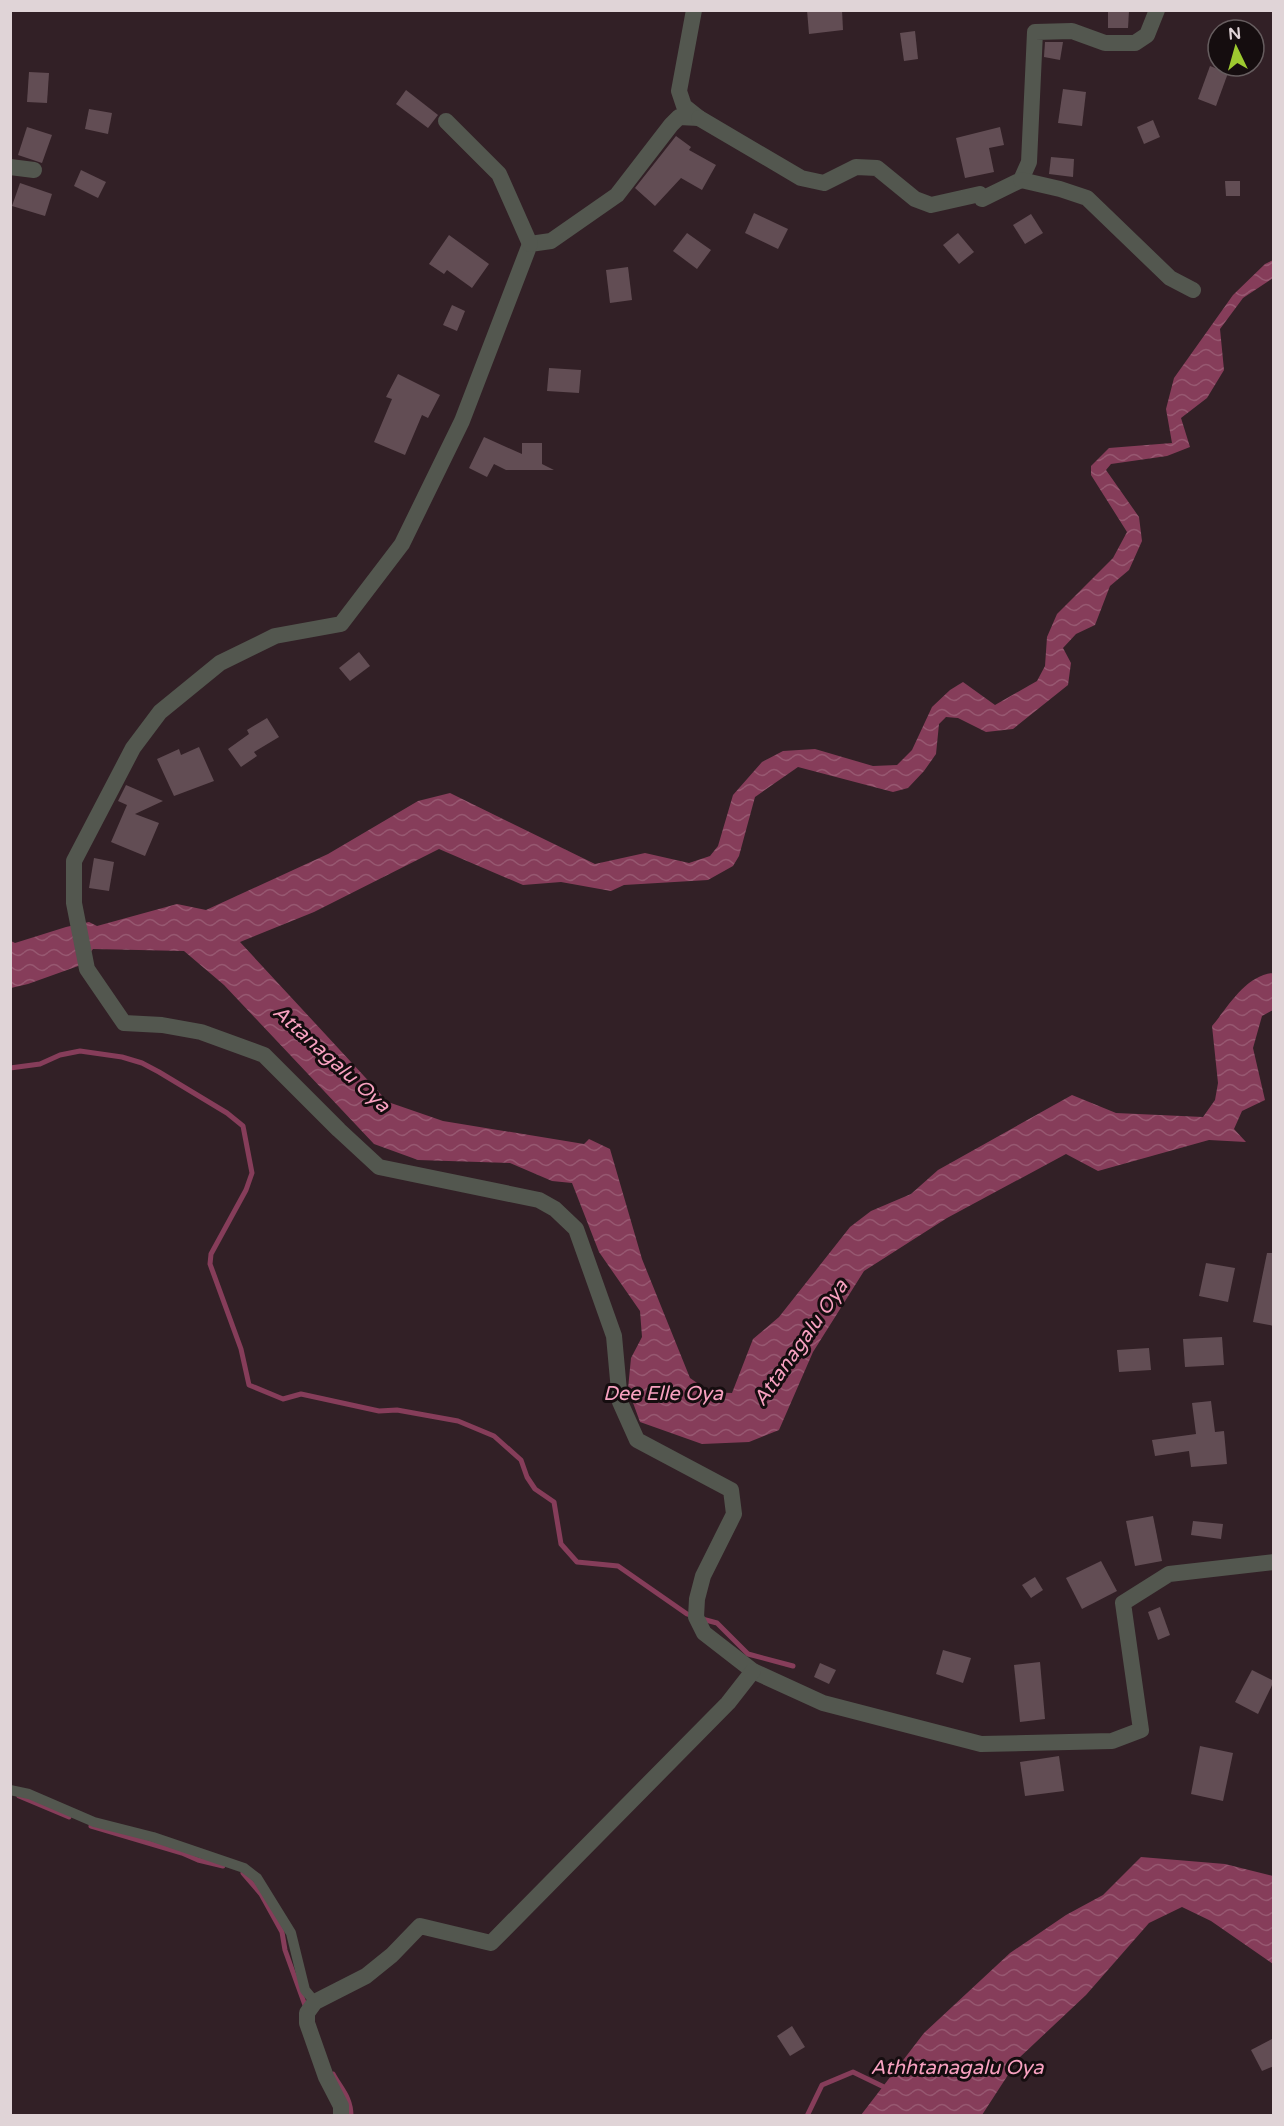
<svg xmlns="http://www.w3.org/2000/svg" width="1284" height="2126" font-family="'Varela Round',sans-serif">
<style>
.water{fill:url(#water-waves)}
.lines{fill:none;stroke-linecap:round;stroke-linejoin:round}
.stream{stroke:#863d5a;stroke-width:5}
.building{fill:#624d54}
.service{stroke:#53574f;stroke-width:10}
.minor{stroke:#53574f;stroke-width:16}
.labels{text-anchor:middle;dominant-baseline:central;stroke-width:6;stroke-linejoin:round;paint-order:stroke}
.water-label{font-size:20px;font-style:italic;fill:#f8a1c0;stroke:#150d0f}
</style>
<defs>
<pattern id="water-waves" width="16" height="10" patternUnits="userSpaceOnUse" patternTransform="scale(1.5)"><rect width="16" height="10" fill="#863d5a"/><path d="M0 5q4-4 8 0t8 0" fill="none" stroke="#975871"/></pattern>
</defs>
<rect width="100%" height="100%" fill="#322026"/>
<g class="water">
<path d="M 1273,260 L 1273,278 L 1243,298 L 1220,329 L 1224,370 L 1207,398 L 1181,418 L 1190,447 L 1167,456 L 1111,464 L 1106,470 L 1139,517 L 1142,541 L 1129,570 L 1110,586 L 1095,625 L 1076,634 L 1063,648 L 1071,663 L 1068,685 L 1013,729 L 986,732 L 958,718 L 946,717 L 939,724 L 936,754 L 924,771 L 908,788 L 893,792 L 798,767 L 755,797 L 739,856 L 733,866 L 708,880 L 624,885 L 611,891 L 561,882 L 523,885 L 439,849 L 314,912 L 240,942 L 388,1102 L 443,1121 L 584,1144 L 589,1139 L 610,1149 L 642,1259 L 690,1378 L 710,1392 L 732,1393 L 753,1339 L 779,1317 L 850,1227 L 871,1211 L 911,1194 L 938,1170 L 1072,1095 L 1116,1113 L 1203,1117 L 1215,1100 L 1218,1083 L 1212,1026 C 1229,1006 1245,976 1273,973 L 1273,1010 L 1262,1016 L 1253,1048 L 1265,1100 L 1242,1111 L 1234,1129 L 1246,1142 L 1209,1140 L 1098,1171 L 1066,1154 L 947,1218 L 864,1271 L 813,1352 L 779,1430 L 749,1442 L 702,1444 L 640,1422 L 628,1389 L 631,1358 L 642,1337 L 640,1311 L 599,1252 L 572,1183 L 552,1181 L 510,1163 L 418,1160 L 374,1144 L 224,985 L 184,951 L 93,949 L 81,965 L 28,984 L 11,988 L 11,941 L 15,943 L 66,927 L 89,922 L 97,926 L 177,904 L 206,910 L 328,854 L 418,801 L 450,793 L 595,864 L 645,853 L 689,863 L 710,856 L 718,846 L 733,795 L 762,762 L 783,751 L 815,749 L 873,766 L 897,765 L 912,750 L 932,707 L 950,690 L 963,682 L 995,705 L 1037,681 L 1045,666 L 1047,637 L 1057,614 L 1113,558 L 1127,532 L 1091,475 L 1091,466 L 1109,448 L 1172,443 L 1166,409 L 1174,378 L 1233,295 L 1265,264 Z"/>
<polygon points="1141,1857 1225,1864 1273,1876 1273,1964 1211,1921 1182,1907 1149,1923 1086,1995 1019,2058 982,2115 861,2115 924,2033 1010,1953 1066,1915 1103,1895"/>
</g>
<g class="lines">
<g class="stream">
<polyline points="10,1068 40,1064 60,1055 80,1051 122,1057 142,1063 159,1072 227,1113 243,1126 252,1173 246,1190 211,1254 210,1264 241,1349 249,1385 283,1399 301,1394 379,1411 397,1410 458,1421 494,1436 521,1460 527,1477 535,1489 554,1502 561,1544 577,1562 618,1566 687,1614 693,1616"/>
<polyline points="702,1619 717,1623 748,1654 793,1666"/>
<polyline points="19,1796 69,1817"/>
<polyline points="91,1826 182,1853 198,1860 223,1866"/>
<polyline points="243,1873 261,1894 282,1932 285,1950 306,2008"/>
<path d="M 333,2074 C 341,2089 351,2097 351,2116"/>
<polyline points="807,2116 822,2085 853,2072 884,2087"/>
</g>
</g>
<g class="building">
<polygon points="807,10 842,10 843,30 809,34"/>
<polygon points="1108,11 1129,11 1128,28 1108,28"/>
<polygon points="915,31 918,59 904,61 900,33"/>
<polygon points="1045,42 1063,42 1060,60 1044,57"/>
<polygon points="1210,66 1228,73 1216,106 1198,99"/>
<polygon points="29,72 49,73 47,103 27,102"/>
<polygon points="1063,89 1086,92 1082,126 1058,123"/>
<polygon points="406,90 438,115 428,128 396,104"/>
<polygon points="89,109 112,113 108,134 85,129"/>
<polygon points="1153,120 1160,137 1144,144 1137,127"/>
<polygon points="27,127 52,135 42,163 18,155"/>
<polygon points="1000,127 1004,145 989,148 994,172 965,178 956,138"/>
<polygon points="676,136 691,147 689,150 716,165 702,190 681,178 655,206 635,188"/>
<polygon points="1051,157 1074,159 1073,177 1049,174"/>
<polygon points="81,170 106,182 98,198 74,186"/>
<polygon points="1225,181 1240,181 1240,196 1226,196"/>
<polygon points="20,183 52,194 45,216 12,206"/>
<polygon points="754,213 788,229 778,249 745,233"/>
<polygon points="1031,214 1043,233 1025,244 1013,225"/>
<polygon points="687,233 711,250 697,269 673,251"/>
<polygon points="958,233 974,252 959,264 943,245"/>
<polygon points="449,235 489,264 472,288 447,270 444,274 429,264"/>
<polygon points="628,267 632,300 610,303 606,270"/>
<polygon points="452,305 465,311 457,331 443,325"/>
<polygon points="549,368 581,370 579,393 547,391"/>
<polygon points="398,374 440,395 428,418 422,415 405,455 374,442 392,399 386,397"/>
<polygon points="484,437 522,454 522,443 542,443 542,464 554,470 506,470 494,464 487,477 469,468"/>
<polygon points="359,652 370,666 350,681 339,668"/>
<polygon points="267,718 279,737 254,752 257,756 241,767 228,749 249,734 247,730"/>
<polygon points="199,747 214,781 174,796 157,759 179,749 181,755"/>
<polygon points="126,785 163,801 135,814 159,823 145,856 111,842 127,805 118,801"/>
<polygon points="94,858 114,862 109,891 89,888"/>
<polygon points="1267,1253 1274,1253 1274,1326 1253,1322"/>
<polygon points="1206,1263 1235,1268 1228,1302 1199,1296"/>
<polygon points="1222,1337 1224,1365 1185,1367 1183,1339"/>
<polygon points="1149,1348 1151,1370 1119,1372 1117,1350"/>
<polygon points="1211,1401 1215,1432 1224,1431 1227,1464 1191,1467 1189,1451 1155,1456 1152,1440 1196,1434 1192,1403"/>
<polygon points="1153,1516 1162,1561 1135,1566 1126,1521"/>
<polygon points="1193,1521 1223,1524 1221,1539 1191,1535"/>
<polygon points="1101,1561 1117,1591 1082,1609 1066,1578"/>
<polygon points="1035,1577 1043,1590 1031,1598 1022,1585"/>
<polygon points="1160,1607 1170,1635 1158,1640 1148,1612"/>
<polygon points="943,1650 971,1658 963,1683 936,1674"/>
<polygon points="1040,1662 1045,1719 1020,1722 1014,1665"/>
<polygon points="820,1663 836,1670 829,1684 814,1677"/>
<polygon points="1252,1670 1274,1681 1258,1714 1235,1702"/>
<polygon points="1200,1746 1233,1753 1223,1801 1191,1794"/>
<polygon points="1059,1756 1064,1791 1025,1796 1020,1762"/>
<polygon points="792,2026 805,2047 790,2056 777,2036"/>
<polygon points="1274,2038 1274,2066 1262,2071 1251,2050"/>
</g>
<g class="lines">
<polyline class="service" points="10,1790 29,1794 94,1822 153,1837 244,1868 257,1878 291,1933 305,1990 315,2002"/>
<g class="minor">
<polyline points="694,10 679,91 684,106 699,118 679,117 671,125 617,195 551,241 530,244 462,421 402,544 341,624 275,636 220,663 160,712 133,748 74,861 74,903 87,969 124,1023 162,1025 201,1032 264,1055 339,1130 379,1167 539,1200 555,1209 576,1229 614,1336 620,1402 637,1440 731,1490 734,1514 703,1576 697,1599 696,1617 704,1633 753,1671 823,1703 981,1744 1112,1741 1141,1730 1123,1603 1169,1574 1274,1562"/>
<polyline points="699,118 801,178 824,183 856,167 877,168 915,199 931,205 980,194 982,199 1021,180 1029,162 1035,32 1072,31 1105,43 1135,43 1147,35 1157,10"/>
<polyline points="446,121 499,174 530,244"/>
<polyline points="10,167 34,170"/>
<polyline points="1021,180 1060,189 1087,198 1170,278 1193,290"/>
<polyline points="341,2116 341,2106 326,2077 307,2023 307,2013 315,2002 366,1976 392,1955 420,1926 491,1943 728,1703 753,1671"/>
</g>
</g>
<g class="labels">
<g class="water-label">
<text transform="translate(331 1059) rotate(42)">Attanagalu Oya</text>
<text transform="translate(801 1343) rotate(-55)">Attanagalu Oya</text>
<text x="663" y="1394">Dee Elle Oya</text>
<text x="957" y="2068">Athhtanagalu Oya</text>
</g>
</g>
<rect width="1284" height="2126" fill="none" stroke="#e0d4d7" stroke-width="24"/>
<g transform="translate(1236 48) rotate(355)"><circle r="28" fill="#150d0f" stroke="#665d5f" stroke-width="1.5"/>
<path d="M0-4.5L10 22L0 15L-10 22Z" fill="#9dca30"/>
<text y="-9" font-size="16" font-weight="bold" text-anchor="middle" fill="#e0d4d7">N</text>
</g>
</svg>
